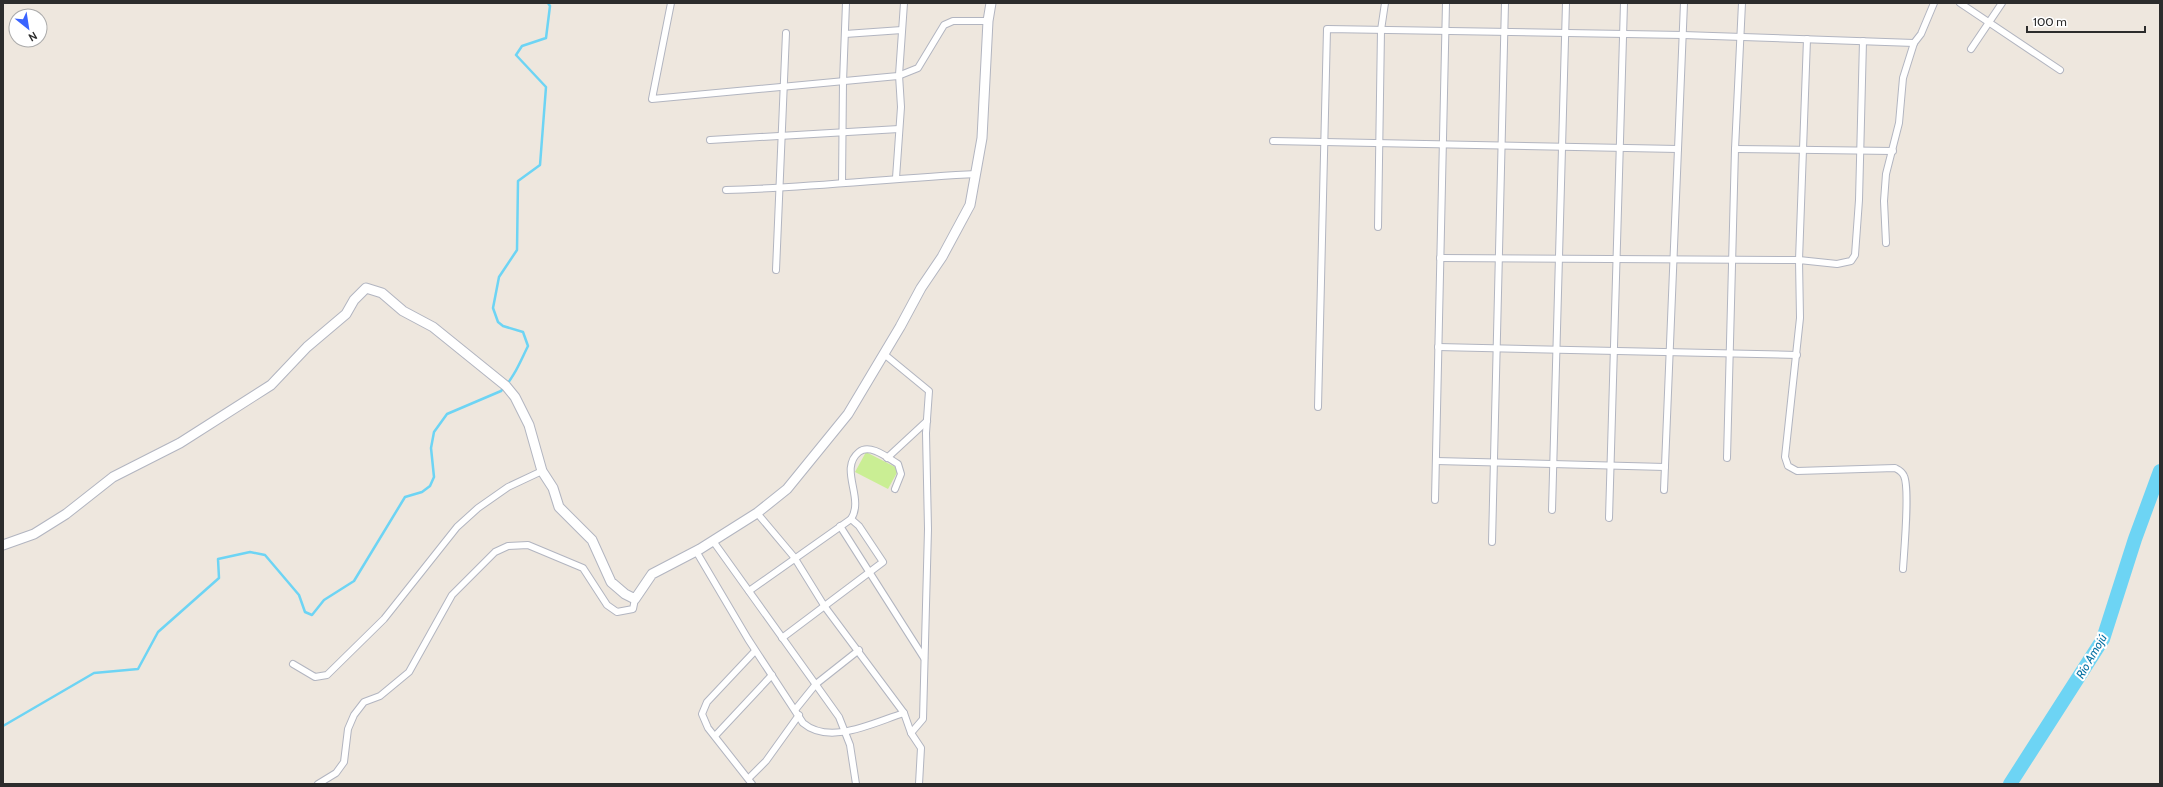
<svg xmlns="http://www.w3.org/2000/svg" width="2163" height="787" font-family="Cabin,sans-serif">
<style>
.pitch{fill:#caee94}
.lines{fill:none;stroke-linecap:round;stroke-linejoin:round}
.stream{stroke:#6dd4f4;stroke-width:2.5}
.river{stroke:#6dd4f4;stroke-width:14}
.street-casing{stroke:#b2b5c0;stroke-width:8}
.secondary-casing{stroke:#b2b5c0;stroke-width:11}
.street{stroke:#fff;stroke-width:6}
.secondary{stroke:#fff;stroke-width:9}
.labels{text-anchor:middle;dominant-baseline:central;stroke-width:4;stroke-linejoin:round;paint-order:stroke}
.water-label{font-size:12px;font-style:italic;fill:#0872a4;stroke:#fff}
</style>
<rect width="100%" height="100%" fill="#eee7de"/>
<polygon class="pitch" points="866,452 899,469 888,489 855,472"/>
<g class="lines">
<path class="stream" d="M 3,726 L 94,673 L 138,669 L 158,632 L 219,578 L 218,559 L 250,552 L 265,555 L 299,595 L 305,612 L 312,615 L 324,600 L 354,581 L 405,497 L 422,492 L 430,486 L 434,477 L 431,448 L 434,432 L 447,414 L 501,391 C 514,378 520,362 528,346 L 523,332 L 503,326 L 498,322 L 493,308 L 499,277 L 517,250 L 518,181 L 540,165 L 546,87 L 516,55 L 522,46 L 546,38 L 550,6 L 548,3"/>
<polyline class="river" points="2010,784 2103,639 2135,539 2160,471"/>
<g class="street-casing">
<g id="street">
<polyline points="671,3 652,99 898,76 918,68 944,25 953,21 988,21"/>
<polyline points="1960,3 2060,70"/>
<polyline points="845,34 902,30"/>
<path d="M 1863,41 L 1859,200 L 1855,255 L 1851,261 L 1837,264 L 1799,260 L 1800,318 L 1785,457 L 1788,466 L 1797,471 L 1895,468 C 1899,470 1902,471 1904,476 C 1910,488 1904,552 1903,569"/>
<polyline points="1971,49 2002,3"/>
<polyline points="710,140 899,129"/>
<polyline points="1273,141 1678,149"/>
<polyline points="1735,149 1893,151"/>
<polyline points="896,178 901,107 899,75 904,3"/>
<polyline points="842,183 843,82 846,3"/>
<path d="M 726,190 C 809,188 893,178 976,174"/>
<polyline points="1378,227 1381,30 1385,3"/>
<polyline points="1886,243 1884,201 1886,174 1899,123 1903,78 1914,43 1921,34 1934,3"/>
<polyline points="1440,258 1799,260 1807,39"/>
<polyline points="776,270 786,33"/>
<polyline points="1438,347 1797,355"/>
<polyline points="884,354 929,391 926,433 928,529 923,719 911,733 921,748 919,784"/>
<polyline points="1318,407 1327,29 1683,35 1914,43"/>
<polyline points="887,458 927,421"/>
<polyline points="1727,458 1735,149 1742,3"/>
<polyline points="1436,461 1665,467"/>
<polyline points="1664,490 1684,3"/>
<polyline points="1435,500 1446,3"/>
<polyline points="1552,510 1566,3"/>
<polyline points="757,513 794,557 825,607 904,713 911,733"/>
<polyline points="1609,518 1624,3"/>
<path d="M 851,519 C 865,498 838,469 859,452 C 870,443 888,458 898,464 L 901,474 L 895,489"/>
<polyline points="840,526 924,658"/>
<polyline points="713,541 839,717 850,745 856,784"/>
<polyline points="1492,542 1505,3"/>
<path d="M 696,551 L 748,639 L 803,723 C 830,746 875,722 904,713"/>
<polyline points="749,591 851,519 859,526 883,562 782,638"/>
<polyline points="293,664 315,677 327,675 384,619 457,527 478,508 508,487 542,471"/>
<polyline points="795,710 816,684 859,650"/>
<polyline points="715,736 772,675"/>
<polyline points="749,778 766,761 799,715"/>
<polyline points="318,784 336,773 344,762 348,729 354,715 364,702 380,696 409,672 452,595 495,552 508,546 528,545 583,568 607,605 617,612 633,609 635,599"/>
<polyline points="752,784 708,728 702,714 707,702 755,651"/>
</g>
</g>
<g class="secondary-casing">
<polyline id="secondary" points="3,545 34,534 66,514 113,477 180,443 271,385 307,347 346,314 354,300 366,288 382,293 403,311 433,327 506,386 515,397 529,425 542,471 553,488 559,507 592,540 611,582 625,594 635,599 652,574 700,549 757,513 787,489 848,414 900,327 921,288 942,257 970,205 982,138 988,21 991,3"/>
</g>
<use href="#street" class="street"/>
<use href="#secondary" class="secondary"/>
</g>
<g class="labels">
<g class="water-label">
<text transform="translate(2091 656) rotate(-60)">Río Amojú</text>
</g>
</g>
<rect width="2163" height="787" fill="none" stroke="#2c2c2c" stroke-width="8"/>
<g transform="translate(28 28) rotate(150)"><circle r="19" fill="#ffffff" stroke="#ababab"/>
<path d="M0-3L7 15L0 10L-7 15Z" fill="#3a64ff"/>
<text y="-6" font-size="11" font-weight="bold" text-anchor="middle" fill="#2c2c2c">N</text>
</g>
<path d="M2027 26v6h118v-6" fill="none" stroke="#2c2c2c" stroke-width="2"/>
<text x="2033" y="26" font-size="12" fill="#2c2c2c" stroke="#ffffff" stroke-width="3" paint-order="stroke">100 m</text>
</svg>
